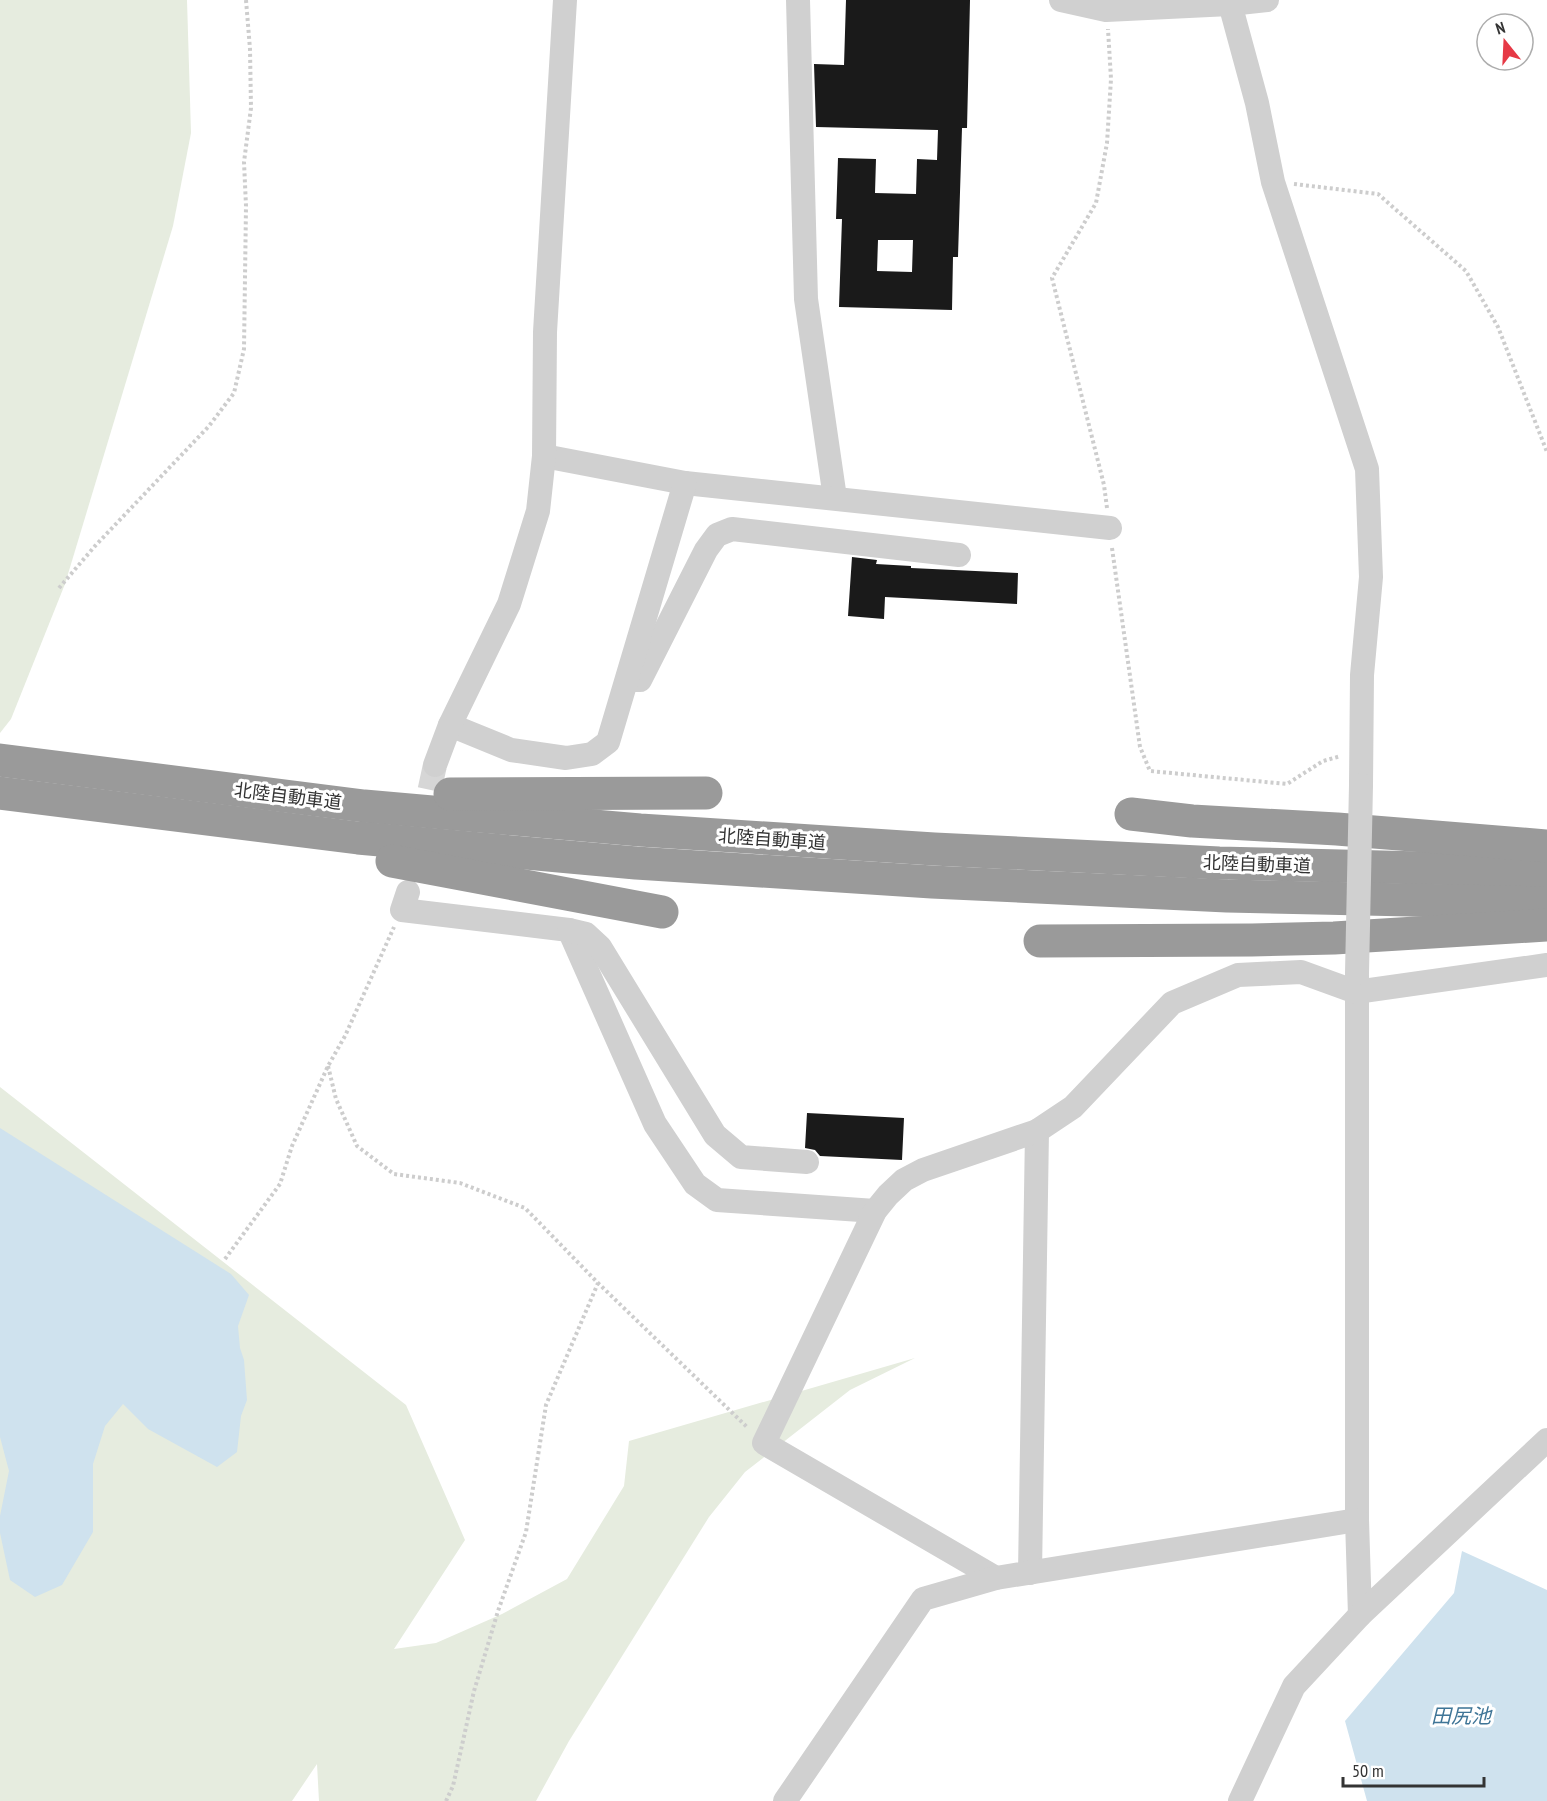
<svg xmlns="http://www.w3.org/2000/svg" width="1547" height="1801" font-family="'PT Sans Narrow','Noto Sans JP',sans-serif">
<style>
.green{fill:#e6ecdf}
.water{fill:#cfe2ee}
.building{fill:#1a1a1a;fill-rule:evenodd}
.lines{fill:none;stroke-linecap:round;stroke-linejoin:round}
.minor-tunnel{stroke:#d6d6d6;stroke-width:24;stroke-dasharray:24 12;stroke-linecap:butt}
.path{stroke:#cdcdcd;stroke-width:4;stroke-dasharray:3 3;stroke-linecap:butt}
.minor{stroke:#d0d0d0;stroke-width:24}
.highway{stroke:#9a9a9a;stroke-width:33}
.minor-bridge{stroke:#d0d0d0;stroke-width:24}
.labels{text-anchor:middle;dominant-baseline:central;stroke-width:6;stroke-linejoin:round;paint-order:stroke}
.street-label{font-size:18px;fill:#333;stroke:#fff}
.water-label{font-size:20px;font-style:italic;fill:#3f7597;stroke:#fff}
</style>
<rect width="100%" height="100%" fill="#fff"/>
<g class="green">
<polygon points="0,0 187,0 191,133 173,226 65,584 11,719 0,733"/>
<polygon points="0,1087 406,1405 465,1540 394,1649 436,1643 502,1614 567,1579 624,1486 629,1441 915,1358 850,1390 745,1472 709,1517 569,1741 536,1801 319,1801 317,1764 292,1801 0,1801"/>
</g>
<g class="water">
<polygon points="0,1128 231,1274 249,1295 238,1326 240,1348 244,1360 247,1400 241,1416 237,1452 217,1467 148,1429 123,1404 105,1426 93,1464 93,1532 62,1585 35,1597 10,1580 0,1533 0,1516 9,1471 0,1437"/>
<polygon points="1462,1551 1547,1590 1547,1801 1367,1801 1345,1721 1454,1593"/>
</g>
<g class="building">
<path d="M 846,0 L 970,0 L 967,128 L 962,128 L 958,257 L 953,257 L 952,310 L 839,307 L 842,219 L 836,219 L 838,158 L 876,159 L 875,193 L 916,194 L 917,159 L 937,160 L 938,130 L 816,127 L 814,64 L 844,65 ZM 878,240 L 913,240 L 912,272 L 877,271 Z"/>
<polygon points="852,557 877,560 876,564 911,566 911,568 1018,573 1017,604 885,597 884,619 848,616"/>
<polygon points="807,1113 904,1118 902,1160 820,1156 815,1150 805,1148"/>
</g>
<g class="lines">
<polyline class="minor-tunnel" points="422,825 435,765"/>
<g class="path">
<polyline points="1294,184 1378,194 1466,271 1498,327 1547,452"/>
<polyline points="1107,508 1104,485 1052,278 1096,203 1107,143 1111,79 1108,29"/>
<polyline points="1112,548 1140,747 1150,771 1287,784 1323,761 1341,756"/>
<polyline points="59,588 95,546 209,426 234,393 244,349 246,206 244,162 251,108 250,49 246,0"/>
<polyline points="328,1066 336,1099 357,1146 394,1174 460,1183 525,1208 598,1283 748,1428"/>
<polyline points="225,1259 280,1184 292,1146 328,1066 345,1036 394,927"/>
<polyline points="446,1801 453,1786 474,1691 498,1611 526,1532 546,1405 598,1283"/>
</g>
<g class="minor">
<polyline points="798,0 806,299 835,498"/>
<polyline points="1061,0 1106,10 1230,4 1267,0"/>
<polyline points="1229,0 1257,103 1273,182 1367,469 1371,577 1362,675 1361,785"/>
<polyline points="544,456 685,483 1110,528"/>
<polyline points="636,680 640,680 706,550 717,535 732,529 959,555"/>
<polyline points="450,725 511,750 566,758 592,754 608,742 685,483"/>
<polyline points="435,765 450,725 509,604 538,511 544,456 545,332 565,0"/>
<polyline points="408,892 402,910 569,930 655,1124 695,1184 717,1200 875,1211"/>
<polyline points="569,930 586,934 600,947 715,1135 741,1157 807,1162"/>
<polyline points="1357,976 1357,1520 1360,1615"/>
<polyline points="1030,1573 1037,1131"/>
<polyline points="996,1578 764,1443 875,1211 888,1195 904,1180 923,1170 1037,1131 1073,1107 1172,1003 1238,975 1301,972 1356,992 1547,965"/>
<polyline points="785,1801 923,1599 996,1578 1357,1520"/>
<polyline points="1240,1801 1294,1686 1360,1615 1547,1440"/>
</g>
<g class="highway">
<polyline points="0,760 364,806 640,830 934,849 1219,863 1547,871"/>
<polyline points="0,793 358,838 636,863 932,882 1227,896 1547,903"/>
<polyline points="450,794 706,793"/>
<polyline points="1131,814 1192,821 1337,829 1547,846"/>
<polyline points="392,861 662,912"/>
<polyline points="1040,941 1252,940 1334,938 1547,925"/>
</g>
<polyline class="minor-bridge" points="1357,973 1361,785"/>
</g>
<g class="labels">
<g class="street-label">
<text transform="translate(288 796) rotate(7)">北陸自動車道</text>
<text transform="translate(772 839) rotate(4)">北陸自動車道</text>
<text transform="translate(1257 864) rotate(2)">北陸自動車道</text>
</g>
<g class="water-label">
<text x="1461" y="1716">田尻池</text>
</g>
</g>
<g transform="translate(1505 42) rotate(342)"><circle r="28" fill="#ffffff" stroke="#adadad" stroke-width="1.5"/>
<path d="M0-4.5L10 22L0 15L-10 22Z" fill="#e63946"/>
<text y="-9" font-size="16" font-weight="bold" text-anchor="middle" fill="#333333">N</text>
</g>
<path d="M1343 1777v9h141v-9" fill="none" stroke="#333333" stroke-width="3"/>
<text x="1352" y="1777" font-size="18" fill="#333333" stroke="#ffffff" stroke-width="4.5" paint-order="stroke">50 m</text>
</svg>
